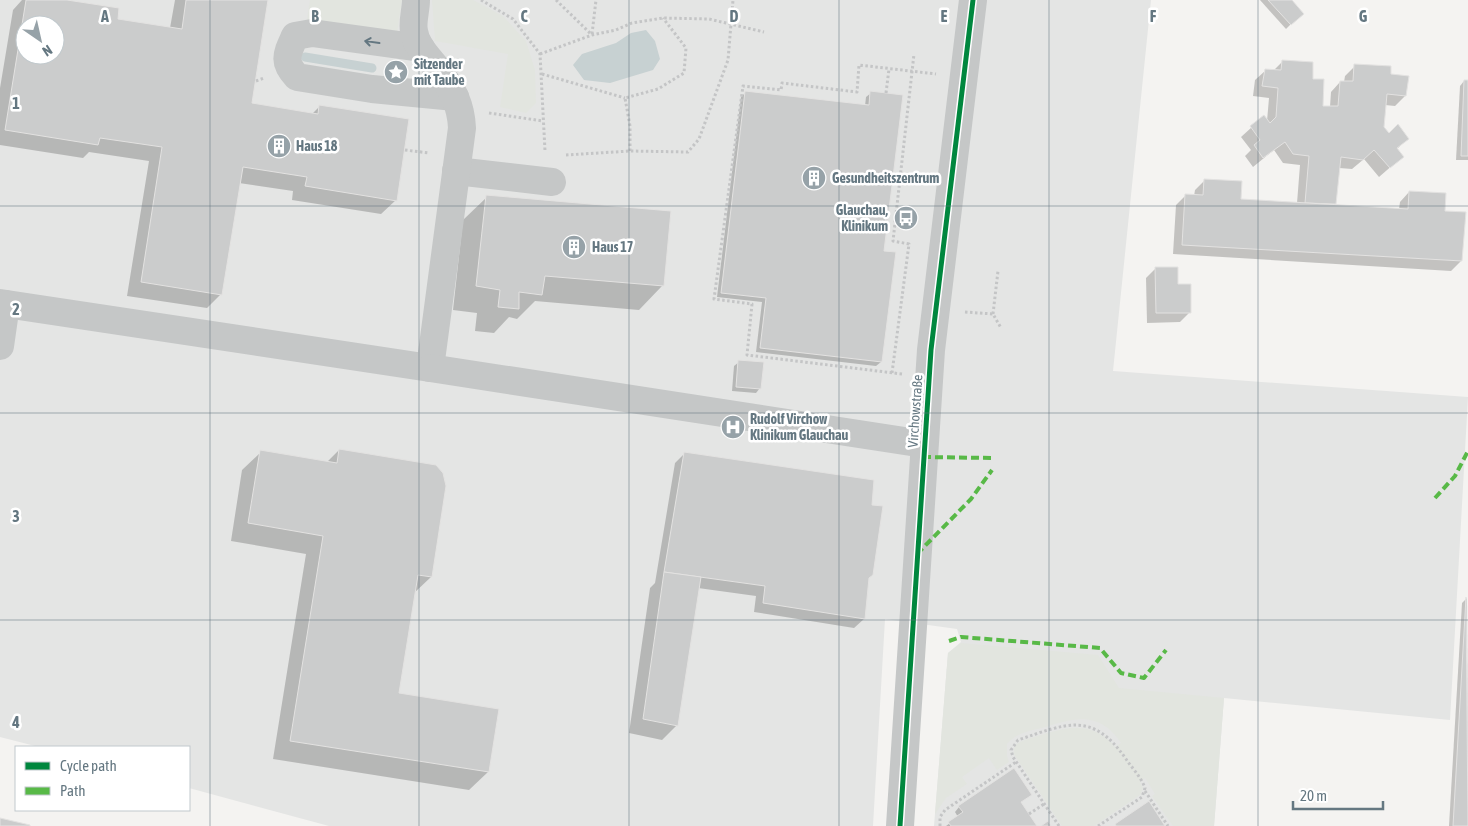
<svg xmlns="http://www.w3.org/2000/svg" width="1468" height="826" font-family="'Asap Condensed',sans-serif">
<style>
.built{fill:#e4e5e4;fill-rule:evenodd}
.green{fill:#e2e5df}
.water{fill:#c7d1d2}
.shadow{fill:#0003;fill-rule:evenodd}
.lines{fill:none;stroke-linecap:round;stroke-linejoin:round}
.stream{stroke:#c7d1d2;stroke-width:9}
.building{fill:#cbcccc;stroke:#e3e2e1;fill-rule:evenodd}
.path{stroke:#c4c5c6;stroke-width:3;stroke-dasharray:2.5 2.5;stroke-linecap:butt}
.minor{stroke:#c5c7c7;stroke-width:28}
.quiet{stroke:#58b947;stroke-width:4;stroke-dasharray:8 4;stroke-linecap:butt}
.cycleway-casing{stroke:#fff;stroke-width:8}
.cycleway{stroke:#00873e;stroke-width:5}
.oneway{stroke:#647781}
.grid{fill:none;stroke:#647781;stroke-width:1;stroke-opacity:0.55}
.labels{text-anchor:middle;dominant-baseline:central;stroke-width:5;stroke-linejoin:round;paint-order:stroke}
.poi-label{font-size:14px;font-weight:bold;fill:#647781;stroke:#fff;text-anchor:start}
.street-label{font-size:14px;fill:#647781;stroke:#fff}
.grid-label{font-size:16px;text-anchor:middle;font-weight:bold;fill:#647781;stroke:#fff;stroke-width:5;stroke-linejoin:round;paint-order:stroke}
</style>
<rect width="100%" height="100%" fill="#f4f3f1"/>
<path class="built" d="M 0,0 L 1151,0 L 1113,371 L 1468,397 L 1450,720 L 1224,698 L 1214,826 L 934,826 L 948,653 L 961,642 L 957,629 L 885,619 L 873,826 L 329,826 L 189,788 L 189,747 L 39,747 L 0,737 ZM 25,25 L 55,25 L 55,55 L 25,55 Z"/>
<g class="green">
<polygon points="310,0 402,0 397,33 307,20"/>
<polygon points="432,0 473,0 503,16 526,41 535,70 536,103 526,113 500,107 508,54 435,41"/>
<path d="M 961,643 L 1098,655 L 1119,688 L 1224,698 L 1214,826 L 1173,826 L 1152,796 L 1155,794 L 1145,778 L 1140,782 L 1143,788 L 1140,795 L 1094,826 L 1062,826 L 1015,756 C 1012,749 1015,744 1022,741 C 1054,731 1090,715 1115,747 L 1121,743 C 1099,710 1074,718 1042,728 C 1029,731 1016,733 1007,744 L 1007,756 L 1009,762 L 997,770 L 989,758 L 962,777 L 967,784 L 946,798 L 935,814 L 948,653 Z"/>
</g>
<polygon class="water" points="646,30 655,41 660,59 653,70 610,83 584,80 573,65 582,54 616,43 631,33"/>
<g class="shadow">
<path d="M 22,0 L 59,0 L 116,20 L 170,28 L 175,0 L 267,0 L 250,104 L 312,114 L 320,106 L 396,200 L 381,214 L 292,200 L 293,191 L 239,183 L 221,294 L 207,308 L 127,296 L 149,161 L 89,152 L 83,158 L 0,145 L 0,88 L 13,10 ZM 25,25 L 55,25 L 55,55 L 25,55 Z"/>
<polygon points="1260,0 1290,0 1302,13 1286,29"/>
<polygon points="1283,61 1311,80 1321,107 1330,107 1331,92 1340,82 1344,82 1345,76 1355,66 1389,75 1405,96 1395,106 1385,105 1383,127 1389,134 1407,139 1396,150 1402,157 1379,177 1364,159 1352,169 1339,168 1335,205 1399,209 1400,202 1409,192 1444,212 1461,261 1451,271 1173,254 1176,205 1186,195 1194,196 1195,190 1205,180 1240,200 1297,203 1300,165 1283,163 1274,150 1253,167 1245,156 1251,150 1241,137 1263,117 1267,121 1269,98 1253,96 1255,80 1265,71 1273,71"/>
<polygon points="1464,81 1468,81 1468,160 1456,160 1460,86"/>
<polygon points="746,92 865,106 866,97 871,93 883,252 881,362 876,366 756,352 762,302 717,297 741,97"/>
<polygon points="487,197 662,286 639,310 535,301 517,319 509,317 494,333 475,331 477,313 453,310 463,220"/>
<polygon points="1156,268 1177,286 1190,312 1180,322 1147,323 1146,278"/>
<polygon points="739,362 760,388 756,393 732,391 734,366"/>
<polygon points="339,450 431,577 413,594 397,694 488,772 469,790 273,759 306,554 231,541 242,470 261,452 327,462"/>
<polygon points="685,453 867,579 864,619 854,628 754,612 756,596 698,588 677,725 662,740 629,733 650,588 655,583 675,463"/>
<polygon points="1467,598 1468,826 1449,826 1462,603"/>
<polygon points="1030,795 1020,803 1035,826 946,826 958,817 955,812 959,807"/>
</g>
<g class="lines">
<polyline class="stream" points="305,57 372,68"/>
</g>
<g class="building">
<path d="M 26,0 L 67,0 L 119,8 L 118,19 L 182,29 L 186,0 L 268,0 L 252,103 L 318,114 L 319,105 L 409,119 L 397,201 L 305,186 L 307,177 L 243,167 L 222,295 L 141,282 L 162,147 L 100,138 L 98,145 L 5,130 ZM 25,25 L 55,25 L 55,55 L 25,55 Z"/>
<polygon points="1268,0 1292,0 1304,14 1291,25"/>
<polygon points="1282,60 1313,62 1313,79 1324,79 1323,106 1338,106 1340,81 1353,81 1354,64 1391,66 1391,74 1409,76 1406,96 1387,94 1384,127 1389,133 1398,124 1409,139 1397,148 1404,157 1390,168 1374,150 1363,160 1341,157 1336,204 1305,203 1309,156 1293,154 1285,142 1263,158 1254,145 1260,140 1250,126 1264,115 1270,123 1276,117 1278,88 1262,86 1265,69 1281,70"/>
<polygon points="1464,80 1468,80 1468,156 1461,156"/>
<polygon points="745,91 869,105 870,91 903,95 884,251 896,252 882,362 760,348 766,298 721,293"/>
<polygon points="1204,179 1242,181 1241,199 1408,209 1409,191 1446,193 1445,211 1466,212 1462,261 1182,245 1185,194 1203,195"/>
<polygon points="486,195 671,211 664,286 545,276 542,295 519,292 519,309 498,307 500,290 476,286"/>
<polygon points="1155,267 1178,267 1178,284 1191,284 1191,313 1156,313"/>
<polygon points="738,360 764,362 761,389 736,387"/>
<polygon points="339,449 436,465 443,473 446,486 432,577 418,575 399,693 499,709 489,772 290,741 323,536 248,523 260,450 337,463"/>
<polygon points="684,452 874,480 872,505 883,506 873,575 869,578 865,619 763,603 765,586 664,572"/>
<polygon points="664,572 701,577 678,726 643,719"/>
<polygon points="1466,597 1468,826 1453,826"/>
<polygon points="1014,768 1032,795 1021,802 1037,826 951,826 948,822 963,812 958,806"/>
<polygon points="1149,801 1165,826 1116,826 1115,824"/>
<polygon points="0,818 30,825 30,826 0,826"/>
<polygon points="1048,821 1051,826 1041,826"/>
</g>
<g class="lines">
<g class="path">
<polyline points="481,0 513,19 540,54 545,151"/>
<polyline points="556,0 592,35"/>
<polyline points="592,34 596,0"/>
<polyline points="540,54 592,35 616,30 632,23 663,18 709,19 764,32"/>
<polyline points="542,74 625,98"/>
<polyline points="256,81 264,78"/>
<polyline points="886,93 889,69"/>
<polyline points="489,113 543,121"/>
<polyline points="405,150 429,153"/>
<polyline points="630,151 630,126 625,98 658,89 684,73 686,48 663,18"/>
<polyline points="566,155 630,151 688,152 699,139 728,60 733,0"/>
<polyline points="900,182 915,183"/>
<polyline points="965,312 993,314 1001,328"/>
<polyline points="993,314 998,271"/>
<polyline points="892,373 909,244 893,241 914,54"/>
<polyline points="902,374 747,355 752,304 714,299 743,86 781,90 782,83 857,92 859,65 936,74"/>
<polyline points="1145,791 1168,826"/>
<polyline points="1029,814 1044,804"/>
<polyline points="940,826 940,817 945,810 1016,762"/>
<path d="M 1059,826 L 1013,757 L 1011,750 L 1018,740 C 1066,724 1092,710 1126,759 C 1132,768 1141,777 1145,788 L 1142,797 L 1098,826"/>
</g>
<g class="minor">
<path d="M 421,48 L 312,33 L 295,36 C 287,54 282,61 297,77 L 372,89 L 455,97"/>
<polyline points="456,171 552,182"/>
<path d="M 0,303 L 430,368 L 462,128 C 461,105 453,90 439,71 C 430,59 416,47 414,31 C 412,22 416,10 416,0"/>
<polyline points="0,346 6,304"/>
<polyline points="430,368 924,444"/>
<polyline points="900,826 931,350 973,0"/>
</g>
<g class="quiet">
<polyline points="923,457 993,458"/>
<polyline points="1435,498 1455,476 1468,451"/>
<polyline points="917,554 971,499 992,470"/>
<polyline points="949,641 961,637 1100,648 1121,673 1144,678 1166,650"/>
</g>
<g class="cycleway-casing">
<polyline id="cycleway" points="900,826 931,350 973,0"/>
</g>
<use href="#cycleway" class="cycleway"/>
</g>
<defs><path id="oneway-shaft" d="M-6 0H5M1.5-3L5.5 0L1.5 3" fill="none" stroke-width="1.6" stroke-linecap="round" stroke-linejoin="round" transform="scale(1.25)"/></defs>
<use class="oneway" href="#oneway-shaft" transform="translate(372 42) rotate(-172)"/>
<path class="grid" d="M 210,0 L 210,826M 419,0 L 419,826M 629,0 L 629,826M 839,0 L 839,826M 1049,0 L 1049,826M 1258,0 L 1258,826M 0,206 L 1468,206M 0,413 L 1468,413M 0,620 L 1468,620"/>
<defs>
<g id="sight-disc" transform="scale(1.25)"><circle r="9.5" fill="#96a2a8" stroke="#fff"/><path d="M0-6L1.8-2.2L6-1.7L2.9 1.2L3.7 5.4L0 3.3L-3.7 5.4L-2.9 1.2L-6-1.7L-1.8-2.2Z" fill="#fff"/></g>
<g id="building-disc" transform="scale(1.25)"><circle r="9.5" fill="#96a2a8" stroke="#fff"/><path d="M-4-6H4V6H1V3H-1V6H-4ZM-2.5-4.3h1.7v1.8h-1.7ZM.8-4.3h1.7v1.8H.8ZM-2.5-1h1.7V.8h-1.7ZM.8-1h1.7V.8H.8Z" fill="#fff"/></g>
<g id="bus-disc" transform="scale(1.25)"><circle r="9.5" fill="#96a2a8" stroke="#fff"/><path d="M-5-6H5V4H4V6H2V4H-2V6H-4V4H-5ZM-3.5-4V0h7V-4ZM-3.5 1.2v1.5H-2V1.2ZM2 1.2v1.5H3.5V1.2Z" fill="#fff"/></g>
<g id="hospital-disc" transform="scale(1.25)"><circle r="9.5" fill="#96a2a8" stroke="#fff"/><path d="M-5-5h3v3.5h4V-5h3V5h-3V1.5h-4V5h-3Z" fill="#fff"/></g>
</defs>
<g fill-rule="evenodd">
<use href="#sight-disc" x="396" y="72"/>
<use href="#building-disc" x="279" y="146"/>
<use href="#building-disc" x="814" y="178"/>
<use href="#bus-disc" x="906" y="218"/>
<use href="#building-disc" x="574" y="247"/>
<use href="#hospital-disc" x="733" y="427"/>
</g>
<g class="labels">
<g class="poi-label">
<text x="414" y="64">Sitzender<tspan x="414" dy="16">mit Taube</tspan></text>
<text x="296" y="146">Haus 18</text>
<text x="832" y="178">Gesundheitszentrum</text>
<text x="888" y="210" text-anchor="end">Glauchau,<tspan x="888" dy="16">Klinikum</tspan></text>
<text x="592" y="247">Haus 17</text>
<text x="750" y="419">Rudolf Virchow<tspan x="750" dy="16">Klinikum Glauchau</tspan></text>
</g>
<g class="street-label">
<text transform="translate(915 411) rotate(-86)">Virchowstraße</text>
</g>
</g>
<g class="grid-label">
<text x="105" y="22">A</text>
<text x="315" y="22">B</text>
<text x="524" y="22">C</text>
<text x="734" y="22">D</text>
<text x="944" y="22">E</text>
<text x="1153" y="22">F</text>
<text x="1363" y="22">G</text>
<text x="16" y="109">1</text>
<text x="16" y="315">2</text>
<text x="16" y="522">3</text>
<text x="16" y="728">4</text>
</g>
<rect x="15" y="746" width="175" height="65" fill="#ffffff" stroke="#c1c9cd"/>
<rect x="25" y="762" width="25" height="8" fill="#00873e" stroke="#c1c9cd"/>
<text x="60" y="771" font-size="15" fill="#647781">Cycle path</text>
<rect x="25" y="787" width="25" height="8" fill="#58b947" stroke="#c1c9cd"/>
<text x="60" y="796" font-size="15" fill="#647781">Path</text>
<g transform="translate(40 40) rotate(146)"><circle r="24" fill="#ffffff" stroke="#c1c9cd"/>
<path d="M0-4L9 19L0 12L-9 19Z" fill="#96a2a8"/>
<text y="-8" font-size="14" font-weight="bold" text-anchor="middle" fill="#647781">N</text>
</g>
<path d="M1293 801v8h90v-8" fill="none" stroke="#647781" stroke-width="2.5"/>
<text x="1300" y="801" font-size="15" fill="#647781" stroke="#ffffff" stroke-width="4" paint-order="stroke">20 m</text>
</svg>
